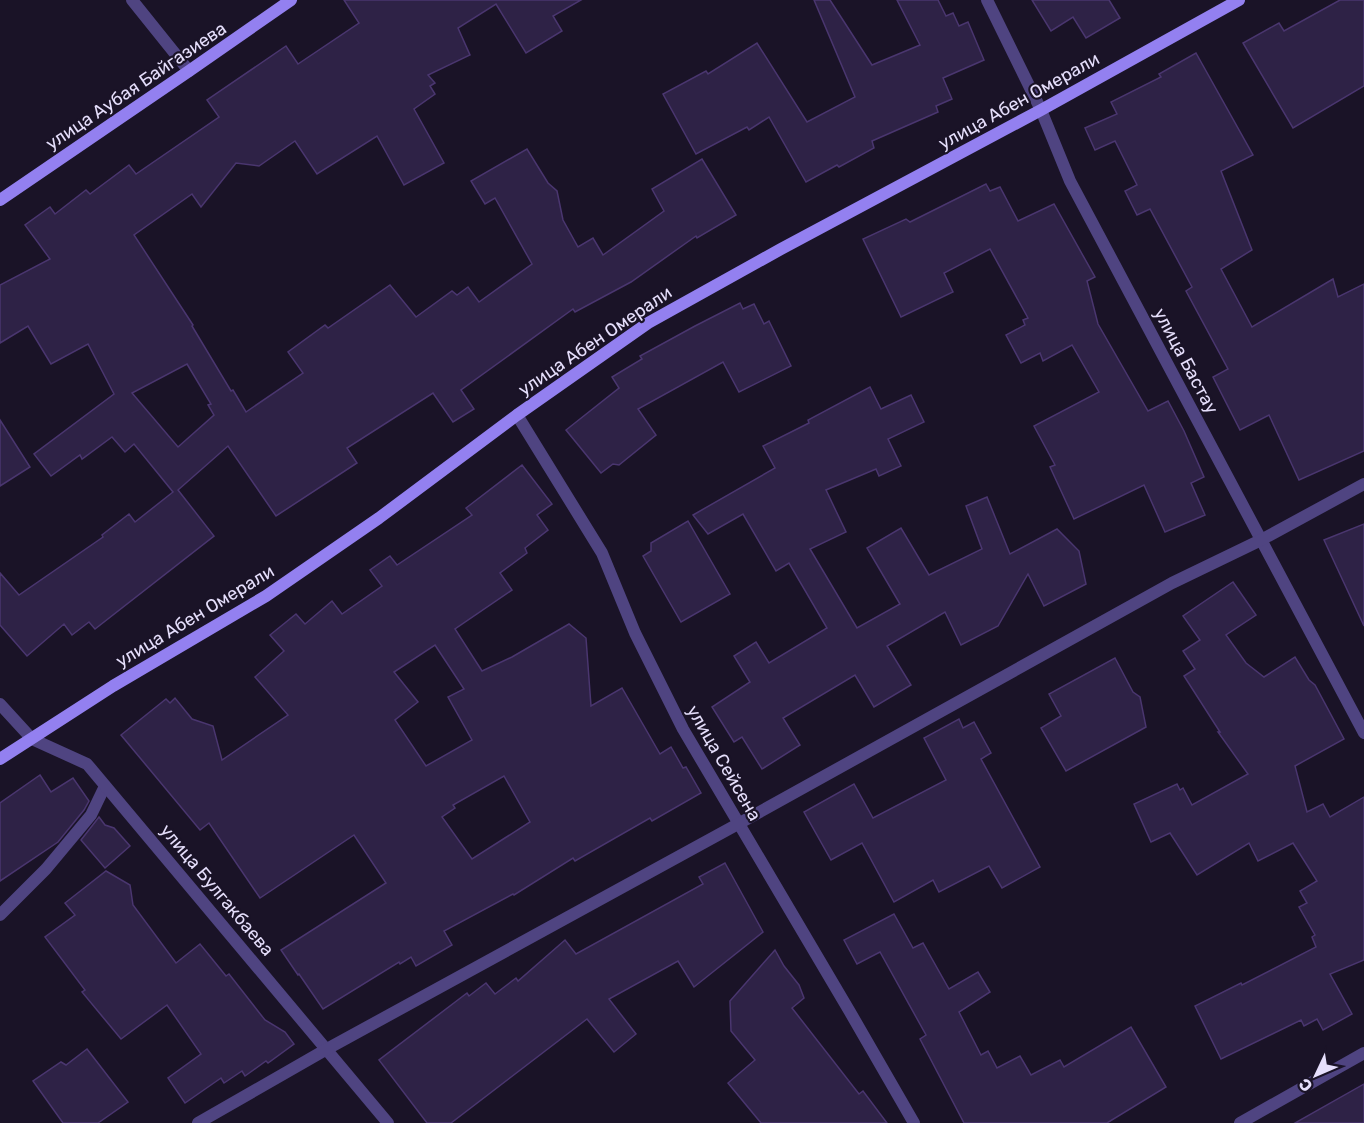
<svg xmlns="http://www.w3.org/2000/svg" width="1364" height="1123" font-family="Rubik,sans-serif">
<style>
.building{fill:#2e2246;stroke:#4a366f;stroke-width:1.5;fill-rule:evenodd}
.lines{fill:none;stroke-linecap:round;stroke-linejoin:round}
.lane{stroke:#4f4481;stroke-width:12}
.street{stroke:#4f4481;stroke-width:12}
.secondary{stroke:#9380f0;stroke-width:12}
.labels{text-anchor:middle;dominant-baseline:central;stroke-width:4.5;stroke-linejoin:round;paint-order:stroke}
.street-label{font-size:18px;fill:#e5defb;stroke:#1a1327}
</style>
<rect width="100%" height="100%" fill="#1a1327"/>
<g class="building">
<path d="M 344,0 L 581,0 L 553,16 L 562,31 L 526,53 L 496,4 L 458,28 L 470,55 L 428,75 L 435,83 L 430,86 L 435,94 L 414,109 L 444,163 L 404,185 L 377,136 L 317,174 L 295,141 L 259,166 L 236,163 L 201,207 L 192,194 L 134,235 L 193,325 L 192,326 L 231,391 L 233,390 L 246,412 L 303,373 L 288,352 L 325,325 L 328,328 L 390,285 L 416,317 L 452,291 L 457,295 L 468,287 L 479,302 L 532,264 L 495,198 L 485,204 L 471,181 L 527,149 L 548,183 L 557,191 L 563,220 L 578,247 L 593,238 L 603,255 L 664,211 L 652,189 L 702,159 L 736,215 L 697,238 L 696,236 L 631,282 L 575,312 L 573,309 L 461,390 L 474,409 L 453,422 L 433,393 L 347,448 L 357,463 L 276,516 L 228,446 L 178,490 L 214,536 L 95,629 L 89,622 L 72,635 L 64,624 L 27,656 L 0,625 L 0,573 L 19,595 L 103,537 L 102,535 L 129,514 L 135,522 L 173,492 L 134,444 L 125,452 L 112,437 L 82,459 L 80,455 L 51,476 L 34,454 L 114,394 L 88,344 L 51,364 L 28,326 L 0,343 L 0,285 L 50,259 L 25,225 L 50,207 L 55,214 L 86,190 L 90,194 L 129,165 L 136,174 L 219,117 L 207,100 L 286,46 L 298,64 L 359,23 ZM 187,364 L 211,404 L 208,405 L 214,415 L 178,447 L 132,393 Z"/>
<polygon points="814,0 830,0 872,65 920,45 897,0 938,0 946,16 953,13 959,26 968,22 984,60 943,78 952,99 936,106 938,112 872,141 874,148 839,167 837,165 806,182 769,117 749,130 747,127 696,154 663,94 706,71 708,74 757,43 807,122 855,97"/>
<polygon points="1032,0 1109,0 1120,18 1086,38 1073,17 1051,31"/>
<polygon points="1340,0 1364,0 1364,86 1293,128 1243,43 1279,23 1284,31"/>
<polygon points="1196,53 1253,155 1221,171 1252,250 1221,269 1252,327 1333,279 1338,297 1364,284 1364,451 1299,480 1269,415 1240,430 1213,377 1228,369 1186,291 1192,287 1150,209 1137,215 1125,191 1137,185 1115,141 1095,150 1085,128 1117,114 1111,102 1161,77 1159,74"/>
<polygon points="986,184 990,191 1000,187 1018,221 1054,204 1095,277 1087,281 1098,324 1148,411 1168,401 1184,431 1204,477 1191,483 1205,515 1165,532 1144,485 1074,519 1050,467 1055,465 1034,426 1099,392 1072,345 1043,361 1040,353 1021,363 1006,335 1025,325 1023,320 1028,318 990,249 944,273 953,292 901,317 863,239 906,219 910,222"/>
<polygon points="740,303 743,309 754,304 764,324 769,321 791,366 739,392 723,362 638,409 656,435 619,465 613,464 601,473 566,430 619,388 612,377 642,359 640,356 695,326"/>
<polygon points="870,387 881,409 911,395 924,422 888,439 901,466 879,476 876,469 826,490 846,532 810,549 857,628 900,604 867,548 901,528 929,575 982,549 966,506 987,497 1010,554 1057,529 1079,551 1086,584 1044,606 1028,574 998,626 961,645 945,612 887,646 911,685 874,707 855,675 783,718 800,745 762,769 742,737 734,742 712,707 750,682 734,656 756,642 769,663 827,628 789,563 776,571 743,514 708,534 693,515 775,468 763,446 809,423 808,420"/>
<polygon points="0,420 30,467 0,486"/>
<path d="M 522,465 L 552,504 L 537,515 L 548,530 L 525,548 L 527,553 L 500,573 L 512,590 L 455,629 L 482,671 L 512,657 L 569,624 L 586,638 L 591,706 L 622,688 L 660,754 L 671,747 L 683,768 L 686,767 L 701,793 L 652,821 L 650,818 L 575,861 L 573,858 L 514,895 L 513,894 L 444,931 L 452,945 L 416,966 L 411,957 L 400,964 L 399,962 L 323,1009 L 299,974 L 298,975 L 281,950 L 386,883 L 354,835 L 260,898 L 209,823 L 200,830 L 121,735 L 166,699 L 170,703 L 175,698 L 192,719 L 213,726 L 222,760 L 288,715 L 255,677 L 284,651 L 270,635 L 296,614 L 305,624 L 332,601 L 342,614 L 382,586 L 370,570 L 390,556 L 397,565 L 472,515 L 466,508 ZM 435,645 L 464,689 L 448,697 L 472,740 L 426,766 L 395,720 L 418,702 L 394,672 ZM 504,776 L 530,822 L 472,859 L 442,817 L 455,808 L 453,805 Z"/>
<polygon points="688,521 730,594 681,622 643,556 651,551 651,543"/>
<polygon points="1364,524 1364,626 1324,540"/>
<polygon points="1233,582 1256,615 1226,635 1246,663 1264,677 1295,657 1309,680 1315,685 1344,739 1295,766 1307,812 1323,804 1330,817 1364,797 1364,960 1330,974 1352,1014 1323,1030 1317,1019 1304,1026 1301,1020 1221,1059 1195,1006 1241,983 1242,985 1316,947 1312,937 1315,935 1299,907 1307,903 1300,891 1317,881 1293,843 1258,861 1249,843 1197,875 1170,833 1151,842 1134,804 1177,784 1180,790 1183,788 1192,805 1248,774 1218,732 1220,732 1184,676 1195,669 1183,651 1200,640 1183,616"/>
<polygon points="1115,658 1133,692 1140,697 1146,727 1066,771 1041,728 1061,716 1049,694"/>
<polygon points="959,719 963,728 974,722 991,753 981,759 1040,867 1002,888 989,866 939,892 933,880 894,902 862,843 831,860 804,812 854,784 873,818 946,780 924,738"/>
<polygon points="40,775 51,792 73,778 89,801 84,810 58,842 0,881 0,803"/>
<polygon points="99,817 105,825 114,828 130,846 105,868 81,840"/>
<polygon points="725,863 763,932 694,987 678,961 609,999 636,1034 614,1052 587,1019 451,1123 427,1123 379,1060 467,993 469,996 486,983 495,994 516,978 518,981 565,940 576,954 703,884 699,877"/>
<polygon points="106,871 130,885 133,905 176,963 200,944 226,976 229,974 265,1020 285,1032 294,1044 268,1063 266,1061 245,1076 242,1071 224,1083 221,1078 185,1103 168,1078 201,1054 167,1005 121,1039 82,992 85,990 45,937 75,915 65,903"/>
<polygon points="894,914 913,948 923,943 949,989 978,972 990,992 959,1012 981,1055 988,1051 997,1068 1020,1056 1031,1075 1060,1060 1064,1067 1131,1027 1166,1087 1107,1123 964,1123 920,1039 926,1035 880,952 857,964 844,940"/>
<polygon points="775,950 784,966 799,985 804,998 792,1008 859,1094 863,1091 887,1123 761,1123 728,1083 755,1060 731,1031 730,1001"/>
<polygon points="87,1049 128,1102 98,1123 63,1123 33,1081 61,1062 66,1065"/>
<polygon points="1364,1084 1364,1123 1295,1123"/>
</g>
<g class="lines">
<polyline class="lane" points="0,915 46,869 91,815 105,786"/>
<g class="street">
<polyline points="132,0 189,71"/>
<polyline points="987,0 1041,110 1070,181 1364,733"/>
<polyline points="517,415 602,553 635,633 683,729 850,1012 914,1123"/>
<polyline points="0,704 32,739 87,764 388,1123"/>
<polyline points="198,1123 327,1049 738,824 1172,583 1261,540 1364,484"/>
<polyline points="1240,1123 1364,1053"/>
</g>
<g class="secondary">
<polyline points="0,200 189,71 291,0"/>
<polyline points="0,759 113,686 266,596 379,518 517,415 648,323 781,249 1041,110 1239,0"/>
</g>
</g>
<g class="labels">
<g class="street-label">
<text transform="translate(136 86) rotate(-34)">улица Аубая Байгазиева</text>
<text transform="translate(1019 101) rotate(-29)">улица Абен Омерали</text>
<text transform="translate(595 341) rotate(-34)">улица Абен Омерали</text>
<text transform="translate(1186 361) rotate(62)">улица Бастау</text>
<text transform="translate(195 616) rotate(-31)">улица Абен Омерали</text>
<text transform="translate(724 763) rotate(60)">улица Сейсена</text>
<text transform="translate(217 890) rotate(50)">улица Булгакбаева</text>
</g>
</g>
<g transform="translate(1316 1075) rotate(226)" stroke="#1a1327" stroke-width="4.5" paint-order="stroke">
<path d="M0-4.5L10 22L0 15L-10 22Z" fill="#e5defb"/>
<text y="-9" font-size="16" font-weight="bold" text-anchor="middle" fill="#e5defb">С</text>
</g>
</svg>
